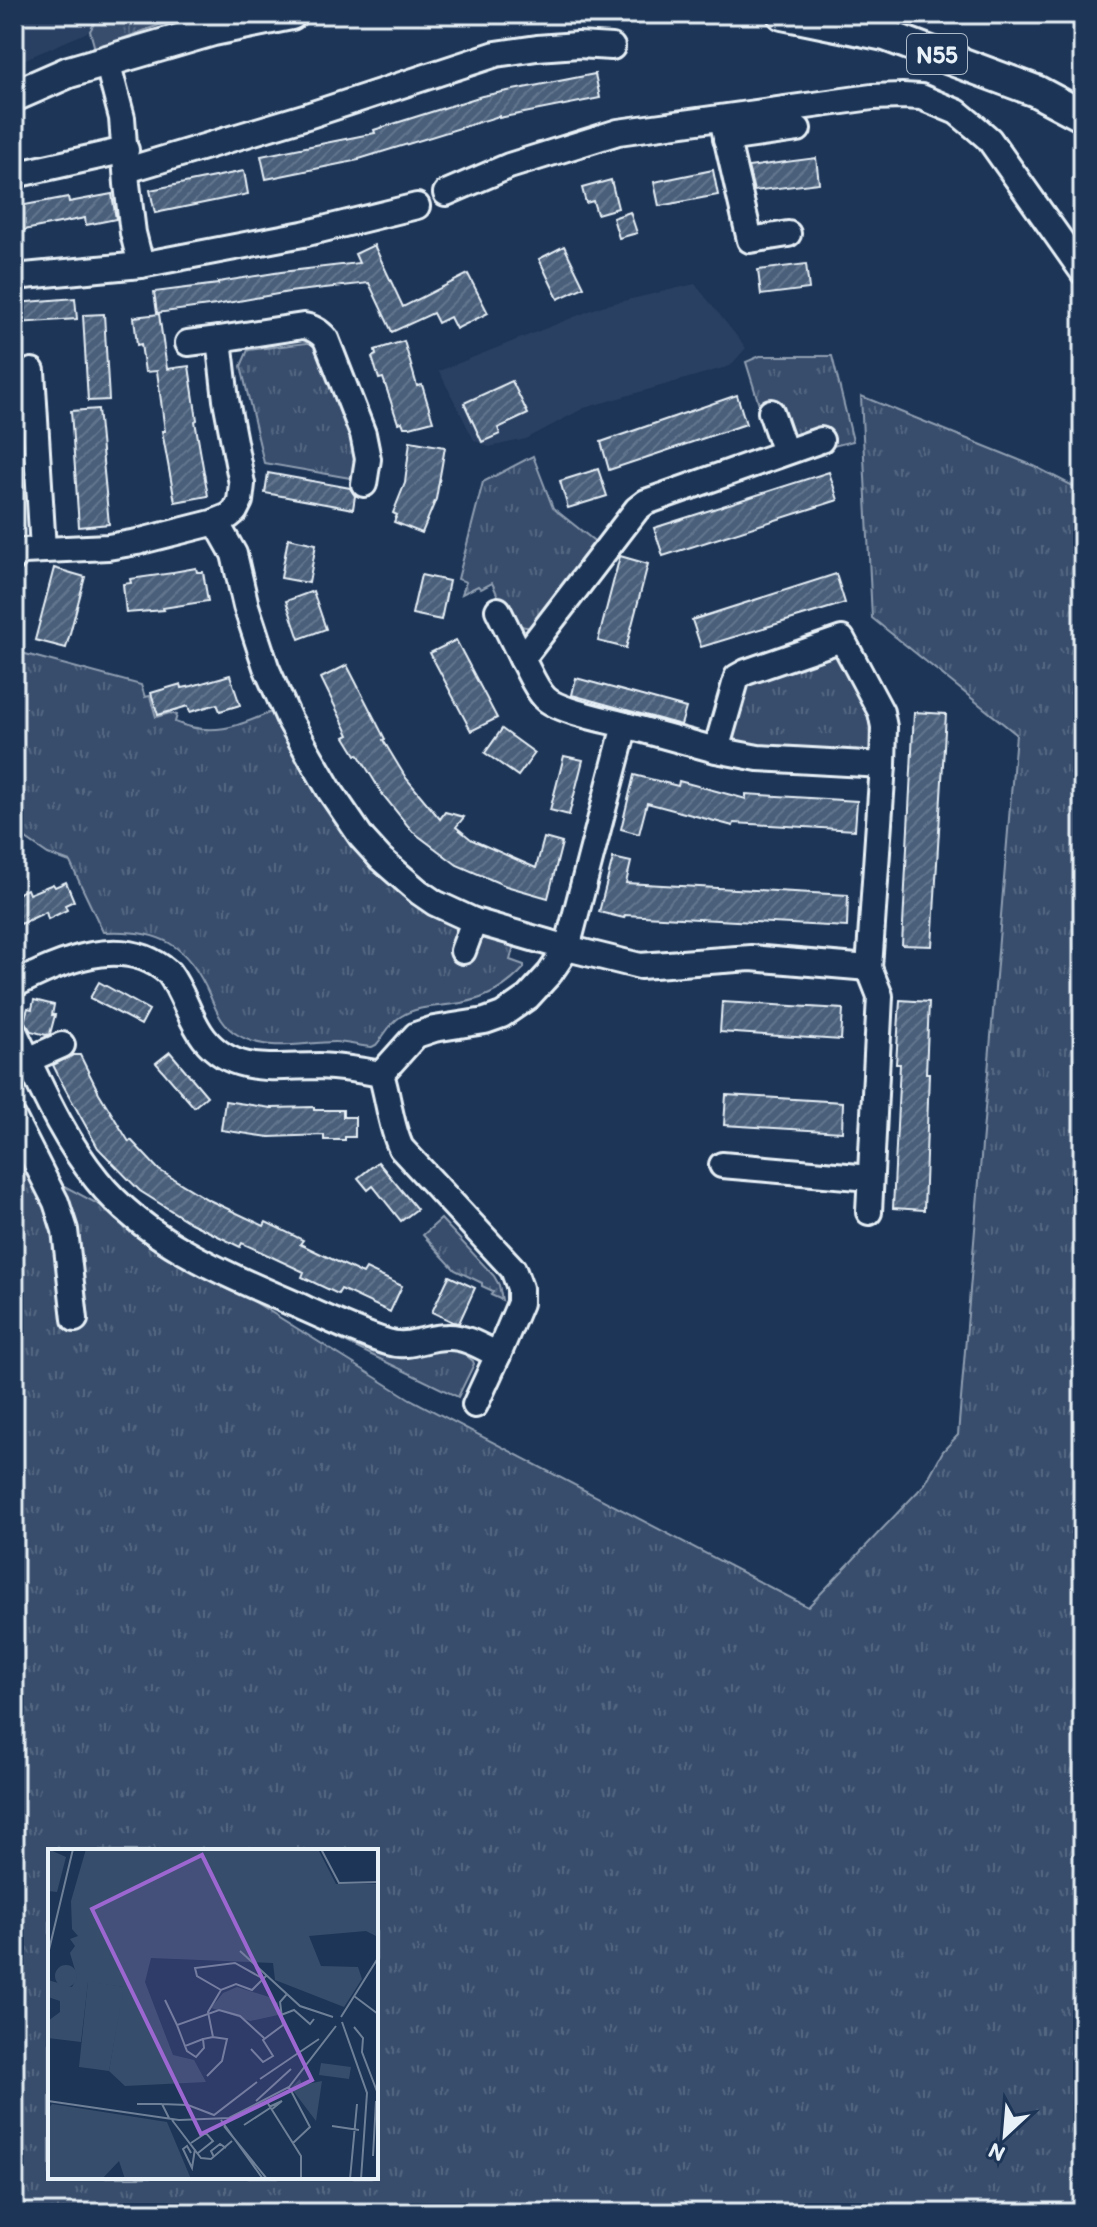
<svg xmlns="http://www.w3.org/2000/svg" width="1097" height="2227" font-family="Itim,sans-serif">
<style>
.built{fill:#2a4162}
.grass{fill:url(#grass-tufts);stroke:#909fb2;stroke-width:2;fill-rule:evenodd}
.building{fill:url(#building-hatch);stroke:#e8f1f8;stroke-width:2}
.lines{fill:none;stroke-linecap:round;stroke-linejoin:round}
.minor-casing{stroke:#e8f1f8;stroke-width:30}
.major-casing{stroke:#e8f1f8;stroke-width:36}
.minor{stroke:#1d3557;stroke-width:24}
.major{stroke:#1d3557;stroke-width:30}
.labels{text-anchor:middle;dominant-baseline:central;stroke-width:6;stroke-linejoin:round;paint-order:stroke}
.shield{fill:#1d3557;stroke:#abb9c8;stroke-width:2}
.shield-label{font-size:24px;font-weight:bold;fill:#e8f1f8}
.inset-road{fill:none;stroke:#6e8097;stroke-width:2}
.view{fill:#9c67d0;fill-opacity:0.15;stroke:#9c67d0;stroke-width:4}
.inset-edge{fill:none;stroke:#e8f1f8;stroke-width:4}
</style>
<defs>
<pattern id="grass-tufts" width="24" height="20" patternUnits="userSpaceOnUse" patternTransform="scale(2)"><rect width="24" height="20" fill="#374d6c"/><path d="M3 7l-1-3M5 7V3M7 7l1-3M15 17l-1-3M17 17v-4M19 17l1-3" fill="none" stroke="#546782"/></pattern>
<pattern id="building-hatch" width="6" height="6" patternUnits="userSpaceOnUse" patternTransform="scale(2)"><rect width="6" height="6" fill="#495e7a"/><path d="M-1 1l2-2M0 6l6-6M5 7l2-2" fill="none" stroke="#63768e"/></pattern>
</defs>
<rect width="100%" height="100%" fill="#1d3557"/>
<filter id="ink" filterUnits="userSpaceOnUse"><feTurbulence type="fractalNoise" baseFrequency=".0125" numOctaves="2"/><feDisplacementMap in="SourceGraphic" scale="16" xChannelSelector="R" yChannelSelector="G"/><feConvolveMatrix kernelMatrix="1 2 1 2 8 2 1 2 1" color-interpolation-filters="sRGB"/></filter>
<g filter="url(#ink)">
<g class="built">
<polygon points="14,14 99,14 90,31 14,64"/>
<polygon points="695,284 746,348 730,366 584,408 526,439 489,447 474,440 439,371 602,306"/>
</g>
<g class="grass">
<polygon points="99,14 201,14 159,25 95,49 90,31"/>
<polygon points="315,342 360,456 356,479 264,463 241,366 248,350"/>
<polygon points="760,356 832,356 853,441 829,447 790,436 762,414 746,362"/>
<path d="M 861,396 L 1034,466 L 1083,491 L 1083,2213 L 14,2213 L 14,1159 L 98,1204 L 410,1399 L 808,1607 L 925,1484 L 943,1451 L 958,1435 L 1016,734 L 872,618 ZM 50,1851 L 376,1851 L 376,2177 L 50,2177 Z"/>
<path d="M 533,456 L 553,508 L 598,544 L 534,627 C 508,631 501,601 492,583 L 481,589 L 478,586 L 462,594 L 466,582 L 458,579 L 483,482 Z"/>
<path d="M 14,651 L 141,685 L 145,697 L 150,696 L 156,717 L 170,713 L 177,715 L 175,722 C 211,737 237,727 271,712 L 296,761 L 301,759 L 456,926 L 459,933 C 478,939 494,939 514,945 L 510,960 L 524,965 L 524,968 C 506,988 482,1001 454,1004 C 435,1007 417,1006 400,1017 C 389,1024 385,1035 376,1045 L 372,1047 C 360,1047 348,1042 335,1042 C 303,1042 268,1053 238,1035 C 222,1026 217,1012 210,996 C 187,943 160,929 103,932 L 70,862 L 48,854 L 20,835 L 14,791 Z"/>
<polygon points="839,652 875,719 872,753 737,745 729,739 744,683"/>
<polygon points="441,1219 494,1276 499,1285 502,1300 491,1295 493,1291 482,1286 482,1283 455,1270 423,1235"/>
<polygon points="324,1326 432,1347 467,1350 466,1355 473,1361 474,1364 458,1397 322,1331"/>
</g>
<g class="building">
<polygon points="595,74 600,98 499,118 499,116 359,159 359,160 266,179 261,156 375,133 374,130 482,96"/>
<polygon points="816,158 819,183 754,191 748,167"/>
<polygon points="713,170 718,195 659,206 654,182"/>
<polygon points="244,171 248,194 155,213 150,190"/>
<polygon points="611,180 618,208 597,214 593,201 586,203 582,188"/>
<polygon points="112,194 116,219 86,225 85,218 14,232 14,207 68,197 69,202"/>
<polygon points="630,212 637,233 619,238 613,218"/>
<polygon points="374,245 403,307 468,274 488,313 456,329 450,317 438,323 433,313 392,332 369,283 289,292 216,305 157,313 154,292 218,284 218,282 281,272 359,263 355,254"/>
<polygon points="564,246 584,287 558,299 539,259"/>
<polygon points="806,264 809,289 761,295 758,270"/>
<polygon points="75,298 77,319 17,323 16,303"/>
<polygon points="104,314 109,400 88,401 83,315"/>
<polygon points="159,314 167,369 189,366 197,420 195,421 208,496 175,502 162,431 165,431 157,371 145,372 141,344 137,345 134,317"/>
<polygon points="404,341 417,386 422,385 433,421 410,427 404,427 402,422 398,423 383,378 379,379 372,357 376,355 375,350"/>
<polygon points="512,381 528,414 498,428 500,434 482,442 464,403"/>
<polygon points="737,395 746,424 609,470 601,442"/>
<polygon points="98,409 109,524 79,527 71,411"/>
<polygon points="410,441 445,447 436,499 422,533 394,522 397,515 393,513 405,483"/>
<polygon points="598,469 607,496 568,508 560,481"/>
<polygon points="829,472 838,500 663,556 654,528"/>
<polygon points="268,473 350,488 355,496 353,509 265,493"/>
<polygon points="288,538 316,544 309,583 281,578"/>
<polygon points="620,556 648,564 626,648 598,641"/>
<polygon points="54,568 85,577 66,648 35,640"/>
<polygon points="196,568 197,572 203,572 208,601 163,608 164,610 126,613 123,584 131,583 130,579 173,573 173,572"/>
<polygon points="836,574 845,603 701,647 692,620"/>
<polygon points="421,575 449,581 441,620 412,614"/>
<polygon points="313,591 326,629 299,639 286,601"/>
<polygon points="456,640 497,718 471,731 430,653"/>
<polygon points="347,665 385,739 383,740 406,778 440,819 445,812 464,817 456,827 472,840 536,868 544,838 562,843 548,898 506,886 457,865 412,831 383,795 358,754 356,755 345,737 349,735 321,678"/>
<polygon points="230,675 240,705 220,711 217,704 190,712 188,706 158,715 151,693 181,684 182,688 192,686"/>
<polygon points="576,678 686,708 681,725 572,695"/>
<polygon points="914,712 946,714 932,946 902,945"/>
<polygon points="502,729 535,753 518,776 485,753"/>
<polygon points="564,756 583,760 569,815 550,810"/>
<polygon points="634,775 678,786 679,781 746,799 746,794 857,801 855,830 734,823 733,826 647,803 639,834 621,829"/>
<polygon points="613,858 631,862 626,883 848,895 847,927 625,915 624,918 599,912"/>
<polygon points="66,882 74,901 65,905 67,910 48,919 46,912 14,927 14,895 27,889 29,894 53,884 55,887"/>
<polygon points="99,982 149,1010 141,1025 90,998"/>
<polygon points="34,1000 54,1005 52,1015 55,1015 50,1034 46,1035 31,1031 24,1021 28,1008 32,1009"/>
<polygon points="900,1000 929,1002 926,1073 929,1073 924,1210 893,1208 900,1064 896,1064"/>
<polygon points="722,1002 843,1009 841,1040 720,1032"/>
<polygon points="170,1052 207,1096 194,1107 156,1063"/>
<polygon points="73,1055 80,1055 99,1093 129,1142 131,1140 159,1170 207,1199 264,1226 266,1222 303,1240 300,1244 363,1274 366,1269 402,1286 390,1312 341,1289 338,1294 302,1277 304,1272 272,1257 242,1243 240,1247 222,1238 191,1223 140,1191 98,1148 62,1083 53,1065"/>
<polygon points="726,1095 843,1102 842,1132 724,1125"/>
<polygon points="225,1101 271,1108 314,1107 314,1110 343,1110 343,1117 355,1117 355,1137 345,1137 345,1140 324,1140 324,1135 269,1137 221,1130"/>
<polygon points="378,1162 417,1209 401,1221 373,1186 368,1190 358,1178"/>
<polygon points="449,1276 475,1288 459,1323 453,1322 432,1312"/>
</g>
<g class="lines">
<g class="minor-casing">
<g id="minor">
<polyline points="885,35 888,14"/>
<polyline points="107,61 122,118 127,184 133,233 141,265"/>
<polyline points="722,119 750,240 788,234"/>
<polyline points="726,139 798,129"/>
<polyline points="127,170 307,116 496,54 537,48 578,45 612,47"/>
<polyline points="14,175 126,150"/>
<polyline points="446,193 509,166 618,132 872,97 902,96 921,97 957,112 974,126 989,139 1083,272"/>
<polyline points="14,277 141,265 303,234 417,206"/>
<polyline points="188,343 219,339"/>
<polyline points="32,371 43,549"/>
<polyline points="771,412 785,452"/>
<polyline points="216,522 234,554 246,606 266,667 289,719 307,751 330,791 362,838 381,859 419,892 435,903 474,921 567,948 640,966 751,958 869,968 883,765"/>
<path d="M 14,558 L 18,552 L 24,551 L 108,547 L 137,542 L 212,523 L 229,516 L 235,511 L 240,501 L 242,484 L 226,400 L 219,339 L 303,326 C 313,327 320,332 326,339 L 363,434 L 368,459 L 364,484"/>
<polyline points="498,610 522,659"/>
<polyline points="625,725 716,750 737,677 746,672 842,639 881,712 884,727 883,765 758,758 716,750"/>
<polyline points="463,951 474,921"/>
<path d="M 14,985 C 60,962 123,932 169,973 C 184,993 189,1019 204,1038 C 234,1076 277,1066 319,1066 C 340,1067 360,1070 381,1074 C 389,1099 390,1125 401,1148 L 513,1269 L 520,1288 L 520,1303 L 498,1355 C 482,1347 465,1336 447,1337 C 425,1337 409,1349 387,1342 C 356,1332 326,1318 297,1305 C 225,1274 147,1242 97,1180 C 61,1136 39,1082 14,1031"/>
<polyline points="28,1060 62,1045"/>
<path d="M 381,1074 L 416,1035 L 434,1029 L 485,1021 L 502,1015 L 528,997 L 550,973 L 567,948 L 625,725 C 606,720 558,711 545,698 C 535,688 529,671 522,659 L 637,509 L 646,502 L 821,440"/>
<polyline points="14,1119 56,1202 65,1230 75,1319"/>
<polyline points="722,1165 870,1178"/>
<polyline points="869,1212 880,996 869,968"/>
<polyline points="475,1405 498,1355"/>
</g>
</g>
<g class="major-casing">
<g id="major">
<polyline points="783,14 885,35 1036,91 1083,116"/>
<polyline points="14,96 69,72 107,61 213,30 291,14"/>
</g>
</g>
<use href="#minor" class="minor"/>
<use href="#major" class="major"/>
</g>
</g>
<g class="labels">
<rect class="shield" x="907" y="34" width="60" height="40" rx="6"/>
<g class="shield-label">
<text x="937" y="54">N55</text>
</g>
</g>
<g transform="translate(48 1849)">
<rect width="330" height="330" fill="#1d3557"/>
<path d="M 0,0 L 18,8 L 9,43 L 0,42 ZM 38,0 L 270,0 L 288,35 L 330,35 L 330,88 L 318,82 L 261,87 L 273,117 L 310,118 L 314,130 L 296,158 L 227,131 L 225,114 L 103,109 L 97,133 L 125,206 L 146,211 L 158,233 L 77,237 L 61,222 L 75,138 L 40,133 L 33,193 L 0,189 L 0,172 L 12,163 L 12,152 L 0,148 L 0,131 L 24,138 L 29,128 L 22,104 L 27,97 L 22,90 L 30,87 L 24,80 L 23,52 ZM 189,138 L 221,148 L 230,154 L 230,166 L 202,172 L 163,159 L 175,144 ZM 252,230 L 254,236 L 274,232 L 268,272 L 243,239 ZM 4,255 L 119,273 L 143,330 L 77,330 L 71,312 L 54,330 L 0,330 L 0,260 Z" fill="#374d6c"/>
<path d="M 40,132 L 76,138 L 61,222 L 31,218 Z" fill="#374d6c"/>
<path d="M7 127a11 11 0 1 1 22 0a11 11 0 1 1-22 0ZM 273,214 L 303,218 L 301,230 L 271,226 Z" fill="#374d6c"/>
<path class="inset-road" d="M 273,0 L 291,34 L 330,33M 192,102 L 252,157 L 285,168M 0,105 L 25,0M 212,128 L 187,114 L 147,119 L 149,127 L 173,141 L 188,135 L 204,141 L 218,127M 306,147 L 330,165M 117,151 L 129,176M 233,166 L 246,161 L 262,175 L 266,170M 293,168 L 330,109M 294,173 L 319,244 L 313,330M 306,178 L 315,189 L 314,203 L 330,245M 155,190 L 137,197 L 139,202 L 148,208 L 156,199 L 155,190 L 165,188M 137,197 L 129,176 L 171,161 L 192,167 L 216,189M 203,200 L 215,213 L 225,207 L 215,191 L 235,176 L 232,153 L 239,145M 159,227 L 174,212 L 179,190 L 165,188 L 160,163 L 173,141M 212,230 L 271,190M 241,238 L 262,278 L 245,294M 0,252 L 131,271 L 181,269 L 241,238 L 288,177M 208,252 L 243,220M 219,253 L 253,307 L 253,330M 89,255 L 114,255M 221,258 L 234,252 L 223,261M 121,269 L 114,255 L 140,256 L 166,266 L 209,233M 124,271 L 153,309 L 163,310 L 184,292M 173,271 L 215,330M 196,276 L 222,259M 176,277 L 219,330M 284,277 L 311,281M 143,294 L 158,284 L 165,292 L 150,304M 143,304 L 139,297 L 135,300 L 144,319 L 147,300M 325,307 L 328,252M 166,308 L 163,302 L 172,295 L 178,299M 302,330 L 309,255"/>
<path class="view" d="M 154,6 L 264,231 L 153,285 L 44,60 Z"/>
<rect width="330" height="330" class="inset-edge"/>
</g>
<rect width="1097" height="2227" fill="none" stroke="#1d3557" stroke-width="48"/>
<rect x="24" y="24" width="1049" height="2179" fill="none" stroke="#e8f1f8" stroke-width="3" filter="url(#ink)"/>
<g transform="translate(1005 2135) rotate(206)" stroke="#1d3557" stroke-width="6" paint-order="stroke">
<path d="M0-6L14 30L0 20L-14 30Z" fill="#e8f1f8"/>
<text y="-12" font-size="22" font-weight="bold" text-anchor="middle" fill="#e8f1f8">N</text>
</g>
</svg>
